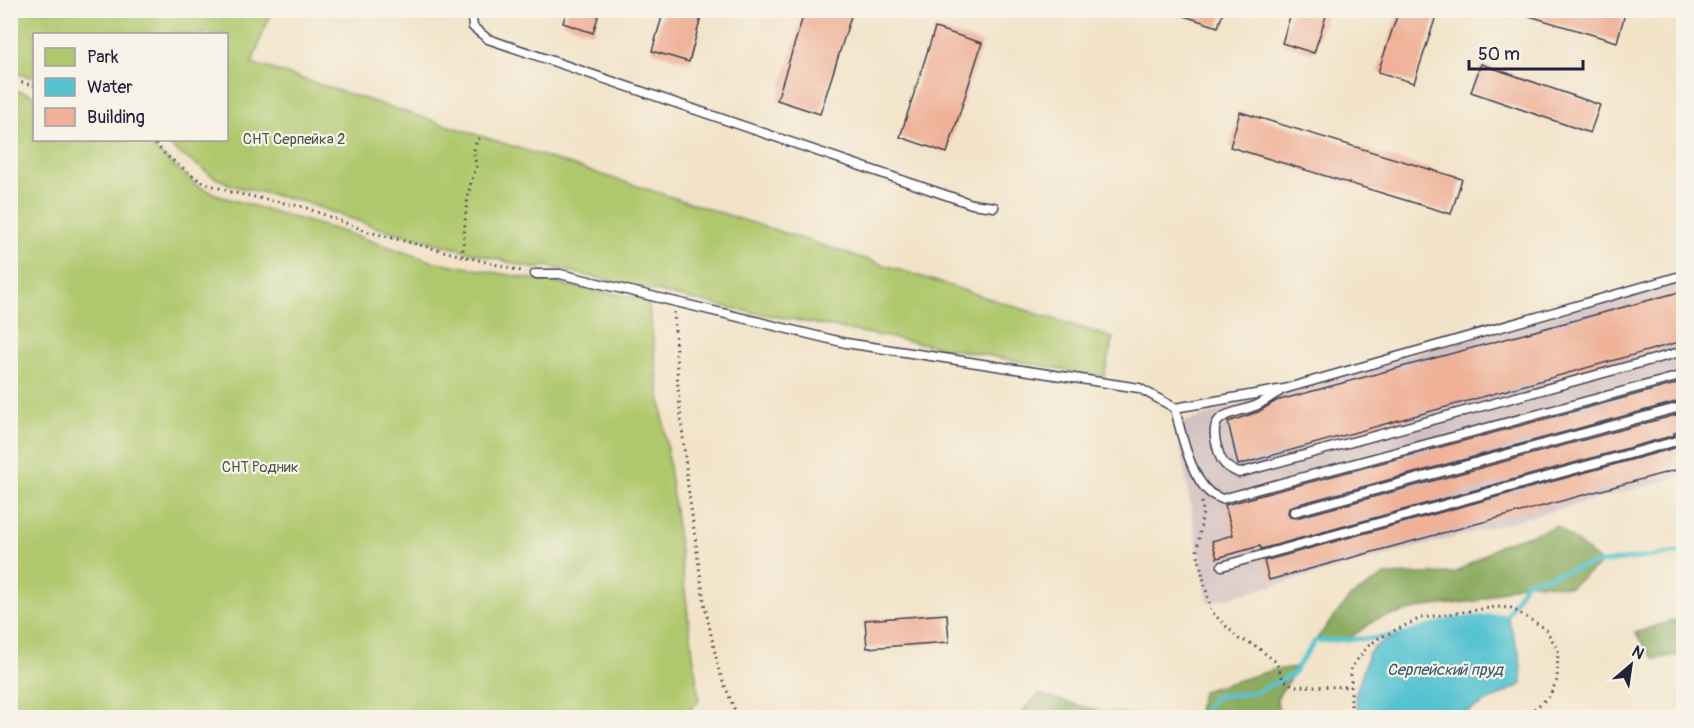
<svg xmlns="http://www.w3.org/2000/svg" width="1694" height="728" font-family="Pangolin,sans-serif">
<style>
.industrial{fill:#d2bfc0}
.green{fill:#b0c86d;stroke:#697554;stroke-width:1.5}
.forest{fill:#8cac60;stroke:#57674e;stroke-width:1.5}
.water{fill:#57c3d1;stroke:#3c7286;stroke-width:1.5}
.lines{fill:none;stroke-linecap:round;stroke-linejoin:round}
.stream{stroke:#57c3d1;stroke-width:4.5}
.building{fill:#efb299}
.service-casing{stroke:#413f50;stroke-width:11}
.path{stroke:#413f50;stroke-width:3;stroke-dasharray:1.5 4.5;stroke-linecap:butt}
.service{stroke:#fff;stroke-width:8}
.labels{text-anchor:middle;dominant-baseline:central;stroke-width:4.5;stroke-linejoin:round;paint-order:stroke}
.park-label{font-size:15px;fill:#4d544a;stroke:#f7f3e8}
.water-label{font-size:16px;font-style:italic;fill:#355a70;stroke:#f7f3e8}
</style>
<rect width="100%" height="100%" fill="#f7f3e8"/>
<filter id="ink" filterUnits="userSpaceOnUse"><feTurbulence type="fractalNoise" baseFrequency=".0167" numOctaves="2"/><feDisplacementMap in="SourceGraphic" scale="12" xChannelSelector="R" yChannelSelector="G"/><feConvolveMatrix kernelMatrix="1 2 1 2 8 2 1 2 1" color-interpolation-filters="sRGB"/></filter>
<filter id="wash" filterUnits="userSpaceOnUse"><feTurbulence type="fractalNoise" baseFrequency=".008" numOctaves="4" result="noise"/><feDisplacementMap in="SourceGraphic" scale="24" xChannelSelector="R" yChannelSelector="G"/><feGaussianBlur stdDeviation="1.35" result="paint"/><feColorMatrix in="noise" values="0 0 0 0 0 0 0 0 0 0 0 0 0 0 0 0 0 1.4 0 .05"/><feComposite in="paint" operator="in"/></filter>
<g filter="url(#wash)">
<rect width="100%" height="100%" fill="#f2e3c8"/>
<polygon class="industrial" points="1683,279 1683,476 1208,603 1176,425 1284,389"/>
<g class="green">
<polygon points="10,11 271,11 252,63 1113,338 1104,377 730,308 546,266 535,269 375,227 304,202 234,186 216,178 176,151 164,140 226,140 226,34 34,34 34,78 11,72"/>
<polygon points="10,89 34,95 34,140 144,140 198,186 222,197 344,232 431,261 648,300 699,701 681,718 11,717"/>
</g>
<g class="forest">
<polygon points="1557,526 1602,563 1570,587 1526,582 1477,601 1425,607 1377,619 1348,639 1315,641 1349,598 1385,575 1455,573 1502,544"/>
<polygon points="1675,620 1683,624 1683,654 1654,659 1635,633"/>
<polygon points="1298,667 1277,698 1279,717 1197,717 1202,691 1273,670"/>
<polygon points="1039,694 1102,712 1156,717 1017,717"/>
</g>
<polygon class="water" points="1507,615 1520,656 1522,684 1457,717 1360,717 1355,696 1369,653 1380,643 1452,620"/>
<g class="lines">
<polyline class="stream" points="1197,718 1216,696 1254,693 1292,675 1315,641 1379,638 1406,634 1452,620 1507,615 1526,582 1593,564 1684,552"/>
</g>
<g id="blocks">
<g class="building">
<polygon points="567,10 600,10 593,33 563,23"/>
<polygon points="664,10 703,10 689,62 652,51"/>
<polygon points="805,10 853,10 820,114 777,100"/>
<polygon points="1175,10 1224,10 1218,27 1175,13"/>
<polygon points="1292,10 1328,10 1314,53 1282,43"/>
<polygon points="1399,10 1438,10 1414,83 1378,72"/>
<polygon points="1522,10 1626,10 1617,42 1522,14"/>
<polygon points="935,28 982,43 947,153 900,137"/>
<polygon points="1481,64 1600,105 1590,133 1471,92"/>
<polygon points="1240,112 1462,179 1451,214 1230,147"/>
<polygon points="1683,291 1683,341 1238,465 1228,422 1258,412 1276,401"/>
<polygon points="1683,382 1683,400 1292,506 1289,508 1288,513 1290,517 1296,518 1683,413 1683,431 1674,433 1675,435 1261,549 1260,546 1217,558 1212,541 1233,535 1225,505"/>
<polygon points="1678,447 1683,468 1269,580 1264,561"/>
<polygon points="947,614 949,642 867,648 865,620"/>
</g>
</g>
</g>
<g filter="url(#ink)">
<use href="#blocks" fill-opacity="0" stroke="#413f50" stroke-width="1.5"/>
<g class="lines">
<g class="service-casing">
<g id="service">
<polyline points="471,10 473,27 488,39 972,204 994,207"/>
<polyline points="535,274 560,274 846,343 1139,388 1175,408 1284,389 1684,275"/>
<path d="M 1279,392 C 1271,396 1263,403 1255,406 C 1228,416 1206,412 1218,450 C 1221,463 1227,468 1239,473 L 1684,351"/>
<path d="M 1175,408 C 1180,431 1191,477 1209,492 C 1212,495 1218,497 1222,499 L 1684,375"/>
<polyline points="1294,512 1684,406"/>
<polyline points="1222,566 1684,439"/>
</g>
</g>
<g class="path">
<polyline points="10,79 34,86"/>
<polyline points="151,140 167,156 200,181 230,192 304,207 369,232 525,272"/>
<path d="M 462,256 C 466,226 464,194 477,166 C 472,153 473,146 481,136"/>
<polyline points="674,312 678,388 688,487 704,602 719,671 738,718"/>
<polyline points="1202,502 1203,512 1197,551 1211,611 1239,639 1253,644 1276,662 1283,679 1294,686 1351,687"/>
<polyline points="1351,718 1351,668 1367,647 1379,638 1421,618 1496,607 1511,608 1546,629 1558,651 1557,680 1549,697 1534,709 1514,718"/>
</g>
<use href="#service" class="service"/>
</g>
</g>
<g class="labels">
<g class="park-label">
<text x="294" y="139">СНТ Серпейка 2</text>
<text x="260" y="467">СНТ Родник</text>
</g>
<g class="water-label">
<text x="1445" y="670">Серпейский пруд</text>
</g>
</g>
<rect width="1694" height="728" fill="none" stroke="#f7f3e8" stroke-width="36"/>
<rect x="33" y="33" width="195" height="108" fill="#f7f3e8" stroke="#a29fa3" stroke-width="1.5"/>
<rect x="45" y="48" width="30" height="18" fill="#b0c86d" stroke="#a29fa3" stroke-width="1.5"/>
<text x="87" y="63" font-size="18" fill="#22223b">Park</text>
<rect x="45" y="78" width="30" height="18" fill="#57c3d1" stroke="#a29fa3" stroke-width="1.5"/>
<text x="87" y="93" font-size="18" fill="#22223b">Water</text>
<rect x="45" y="108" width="30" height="18" fill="#efb299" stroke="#a29fa3" stroke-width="1.5"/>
<text x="87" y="123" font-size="18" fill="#22223b">Building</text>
<g transform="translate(1631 665) rotate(29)" stroke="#f7f3e8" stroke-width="4.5" paint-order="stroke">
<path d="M0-4.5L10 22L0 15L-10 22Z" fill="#22223b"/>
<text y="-9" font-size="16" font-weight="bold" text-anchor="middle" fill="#22223b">N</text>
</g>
<path d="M1469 60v9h114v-9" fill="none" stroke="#22223b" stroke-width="3"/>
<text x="1478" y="60" font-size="18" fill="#22223b" stroke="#f7f3e8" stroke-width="4.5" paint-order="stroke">50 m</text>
</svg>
